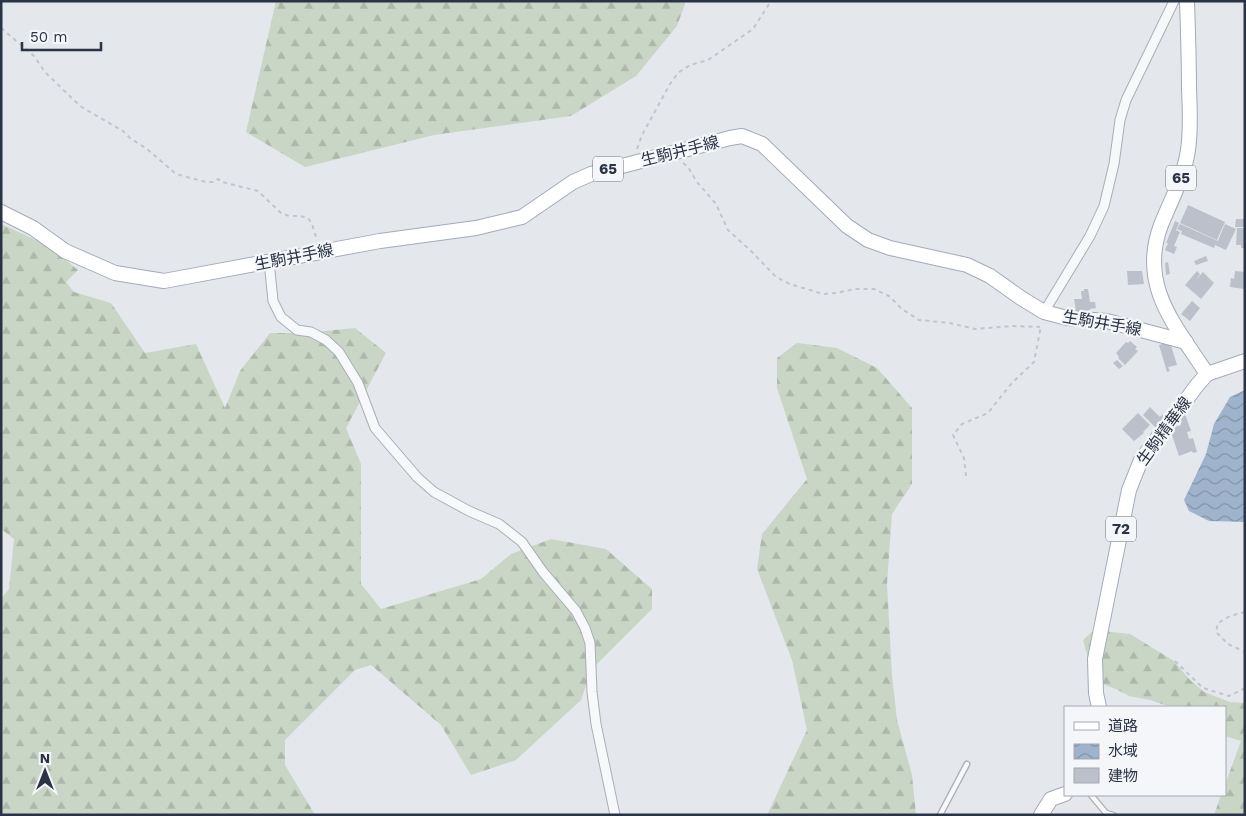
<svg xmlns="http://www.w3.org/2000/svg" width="1246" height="816" font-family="'Work Sans','Noto Sans JP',sans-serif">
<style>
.forest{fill:url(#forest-firs)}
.water{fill:url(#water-waves)}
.building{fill:#bbc0ca}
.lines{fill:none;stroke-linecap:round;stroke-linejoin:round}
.lane-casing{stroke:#a9aeb7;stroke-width:7}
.street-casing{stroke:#a9aeb7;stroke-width:11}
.primary-casing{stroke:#a3abb8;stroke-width:16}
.path{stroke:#c2c5cb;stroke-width:2;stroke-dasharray:4 4;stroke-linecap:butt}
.lane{stroke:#f7f8fa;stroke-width:4.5}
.street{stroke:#f7f8fa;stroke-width:9}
.primary{stroke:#fff;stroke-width:14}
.labels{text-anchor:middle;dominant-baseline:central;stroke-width:4.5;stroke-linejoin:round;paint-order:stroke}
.shield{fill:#f4f6f9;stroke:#676e7b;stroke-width:1}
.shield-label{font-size:15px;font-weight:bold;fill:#2b3445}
.street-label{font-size:16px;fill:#2b3445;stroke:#f4f6f9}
</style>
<defs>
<pattern id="forest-firs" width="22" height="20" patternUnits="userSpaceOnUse" patternTransform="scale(1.25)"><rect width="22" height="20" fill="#c9d6c5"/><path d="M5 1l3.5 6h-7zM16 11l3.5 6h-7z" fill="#adb8ab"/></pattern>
<pattern id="water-waves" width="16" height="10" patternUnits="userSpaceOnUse" patternTransform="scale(1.25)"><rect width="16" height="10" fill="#9fb4cc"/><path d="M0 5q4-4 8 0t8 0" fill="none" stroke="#8293a7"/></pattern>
</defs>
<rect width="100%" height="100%" fill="#e4e7ec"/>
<g class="forest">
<polygon points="276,1 686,1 677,26 636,76 571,116 434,135 305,167 246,132"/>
<polygon points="1,224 49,246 78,270 66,282 74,292 111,303 145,353 196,344 225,408 240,371 270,333 305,333 355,328 386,353 346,428 361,464 361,584 381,609 481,579 511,554 551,539 606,549 652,589 652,609 591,670 581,700 516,760 471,775 441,725 371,665 355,670 285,740 285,765 315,815 1,815 1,599 9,589 14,539 1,529"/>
<polygon points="797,343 837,348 877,368 912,408 912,484 892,514 887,584 892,675 897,720 912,775 916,815 767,815 807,730 792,660 757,569 762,534 807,479 777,388 777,358"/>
<polygon points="1094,630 1130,634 1174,661 1189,679 1204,692 1230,702 1245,703 1245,815 1214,815 1221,795 1225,795 1225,785 1241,741 1225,736 1225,707 1171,707 1150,700 1129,696 1116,689 1094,681 1083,640"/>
</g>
<polygon class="water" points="1245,390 1245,522 1209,521 1189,511 1184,500 1206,454 1214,424 1230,397"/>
<g class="building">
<polygon points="1188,205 1225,222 1217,240 1180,223"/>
<polygon points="1236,219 1245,219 1245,227 1235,227"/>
<polygon points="1175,221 1179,223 1176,230 1180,232 1174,246 1177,247 1174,254 1165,250 1168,243 1166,243"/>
<polygon points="1180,224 1218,241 1225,224 1236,229 1226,250 1215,245 1214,248 1181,234 1182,231 1177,229"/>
<polygon points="1237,228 1245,228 1245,248 1241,248 1241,245 1236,245"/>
<polygon points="1206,256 1208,261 1196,265 1194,261"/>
<polygon points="1168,262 1170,274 1166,275 1165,263"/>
<polygon points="1127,271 1142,271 1144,284 1128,285"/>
<polygon points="1197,271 1200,274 1196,280 1203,272 1214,283 1201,299 1185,285"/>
<polygon points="1235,271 1245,272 1244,289 1230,287 1231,278 1234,279"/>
<polygon points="1084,289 1088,289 1090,302 1095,302 1096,308 1090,309 1090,311 1076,311 1074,299 1082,299 1081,291 1084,291"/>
<polygon points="1192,301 1200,308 1190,321 1181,314"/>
<polygon points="1130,341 1137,347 1135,349 1138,351 1125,365 1118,358 1119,357 1116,353 1126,342 1128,343"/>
<polygon points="1170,342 1177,365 1168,367 1170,371 1167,372 1159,345"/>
<polygon points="1117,360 1123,366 1119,369 1113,363"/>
<polygon points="1150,407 1160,417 1163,414 1166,417 1156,428 1143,415"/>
<polygon points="1138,413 1150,425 1143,432 1144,433 1134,441 1122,429"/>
<polygon points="1185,414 1191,431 1187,432 1189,439 1193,438 1197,452 1193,453 1192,451 1179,456 1170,429 1181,425 1178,416"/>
</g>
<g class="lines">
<g class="lane-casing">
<g id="lane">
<polyline points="1091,795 1106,813 1113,815"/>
<polyline points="940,815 967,764"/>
</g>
</g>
<g class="street-casing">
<g id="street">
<polyline points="269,261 273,301 281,317 297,330 311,332 326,340 339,352 358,383 375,428 417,477 434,492 469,511 499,524 522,542 543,572 576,611 585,628 590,643 592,692 596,724 615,815"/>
<polyline points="1044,312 1090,236 1104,206 1114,164 1120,120 1126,100 1174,1"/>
</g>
</g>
<g class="primary-casing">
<g id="primary">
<path d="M 1187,1 C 1188,31 1189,60 1189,89 C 1190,109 1191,130 1188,150 C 1184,177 1171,200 1161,225 C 1138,286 1176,326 1207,374"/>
<polyline points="1,212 33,228 65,251 115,273 164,281 380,241 476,228 522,217 573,182 591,174 730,138 742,136 762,144 847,226 868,240 890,248 967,265 990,276 1021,298 1044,312 1067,318 1107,321 1186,342"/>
<polyline points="1099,707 1096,693 1095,659 1129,490 1141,460 1198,384 1207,374 1245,361"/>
<polyline points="1041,815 1051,799 1065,794"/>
</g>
</g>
<g class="path">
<polyline points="1,28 34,56 45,72 80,106 123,131 130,138 147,149 176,174 206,182 214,182 218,179 222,182 258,191 281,213 289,216 300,216 308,218 312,224 317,240"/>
<polyline points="637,149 642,135 670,84 678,73 690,65 708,60 753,29 771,1"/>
<polyline points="683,163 688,167 697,182 716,204 728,230 752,252 776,277 790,284 823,294 836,293 855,289 874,289 889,296 902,309 919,320 950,323 975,329 1013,326 1040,327"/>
<polyline points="966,476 964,458 953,435 962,424 988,413 1011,384 1034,362 1041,326"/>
<polyline points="1245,612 1230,616 1218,623 1216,632 1228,644 1245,652"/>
<polyline points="1175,661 1203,688 1229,696 1245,688"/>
</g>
<use href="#lane" class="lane"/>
<use href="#street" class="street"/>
<use href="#primary" class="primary"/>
</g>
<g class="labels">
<g class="shield">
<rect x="593" y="156.5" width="30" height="25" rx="4"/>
<rect x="1166" y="165.5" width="30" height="25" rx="4"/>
<rect x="1106" y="516.5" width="30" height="25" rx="4"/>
</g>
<g class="shield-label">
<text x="608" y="169">65</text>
<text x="1181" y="178">65</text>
<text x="1121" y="529">72</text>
</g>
<g class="street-label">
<text transform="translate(680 151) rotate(-14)">生駒井手線</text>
<text transform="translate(294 257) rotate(-11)">生駒井手線</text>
<text transform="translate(1102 323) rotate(10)">生駒井手線</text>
<text transform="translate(1164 431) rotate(-54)">生駒精華線</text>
</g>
</g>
<rect width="1246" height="816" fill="none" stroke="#2b3445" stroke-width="5"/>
<rect x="1064" y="706" width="162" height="90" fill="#f4f6f9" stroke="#a4a8b1"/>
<rect x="1074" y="722" width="25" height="8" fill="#ffffff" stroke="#a4a8b1"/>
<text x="1108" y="731" font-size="15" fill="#2b3445">道路</text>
<rect x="1074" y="744" width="25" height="15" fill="url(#water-waves)" stroke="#a4a8b1"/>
<text x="1108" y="756" font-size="15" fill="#2b3445">水域</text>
<rect x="1074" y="768" width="25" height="15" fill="#bbc0ca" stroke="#a4a8b1"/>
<text x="1108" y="781" font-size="15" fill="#2b3445">建物</text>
<g transform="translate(45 771)" stroke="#f4f6f9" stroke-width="4" paint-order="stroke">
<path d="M0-4L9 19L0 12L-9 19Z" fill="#2b3445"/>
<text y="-8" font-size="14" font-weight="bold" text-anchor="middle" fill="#2b3445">N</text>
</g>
<path d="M22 42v8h79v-8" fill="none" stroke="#2b3445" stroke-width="2.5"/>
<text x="30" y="42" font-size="15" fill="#2b3445" stroke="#f4f6f9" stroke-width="4" paint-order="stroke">50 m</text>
</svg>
